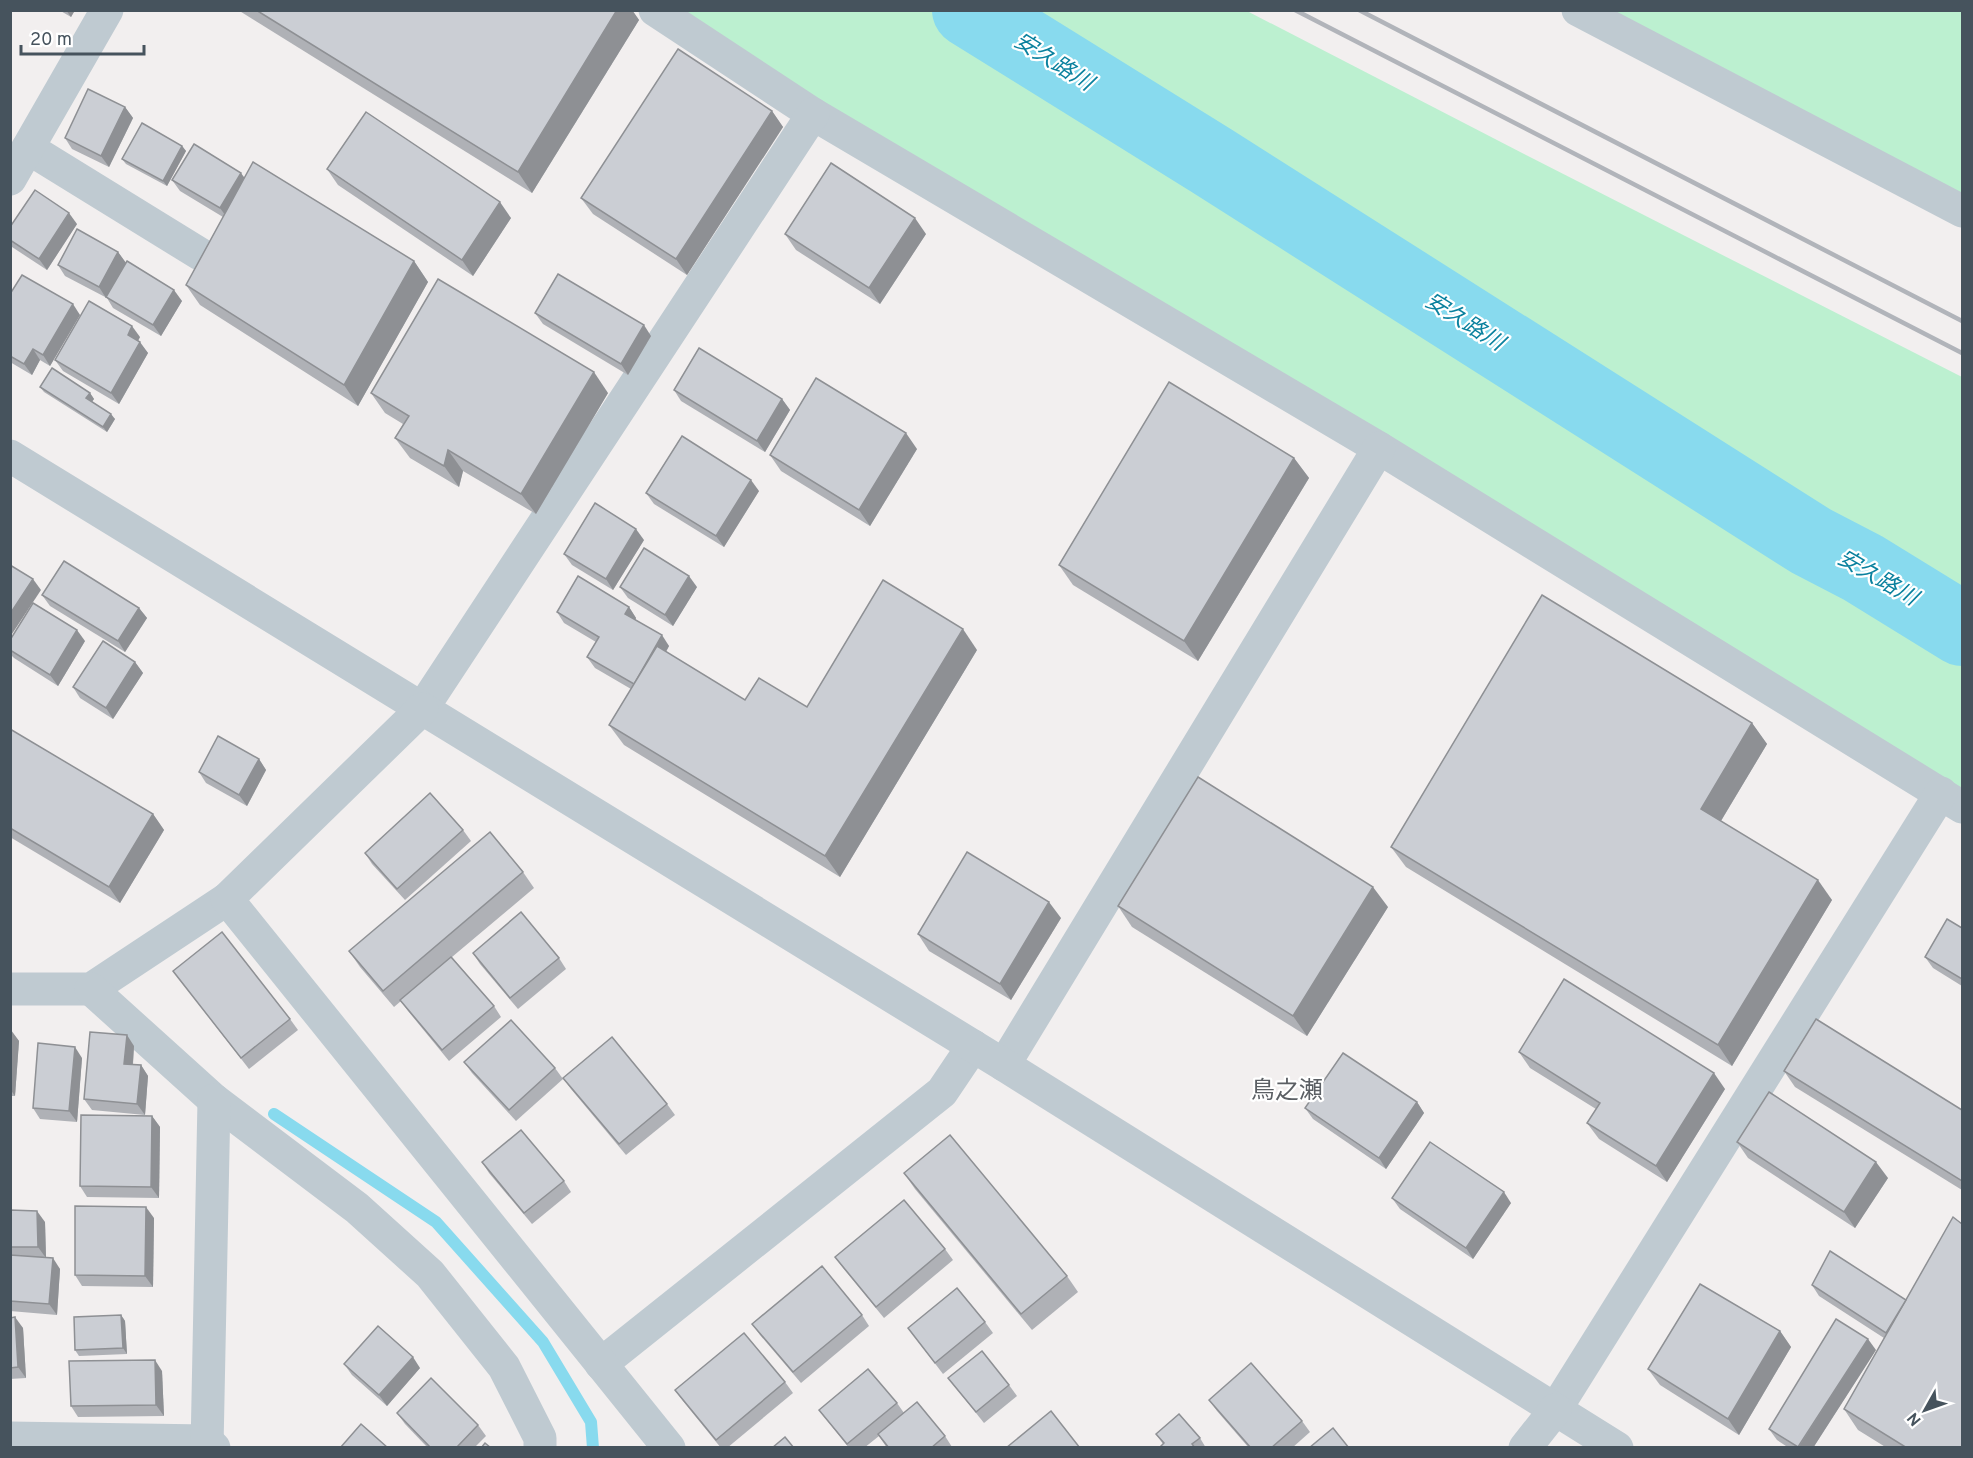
<svg xmlns="http://www.w3.org/2000/svg" width="1973" height="1458" font-family="Overpass,'Noto Sans JP',sans-serif">
<style>
.green{fill:#bcf0d0}
.lines{fill:none;stroke-linecap:round;stroke-linejoin:round}
.stream{stroke:#88daee;stroke-width:12}
.river{stroke:#88daee;stroke-width:74}
.minor{stroke:#bfcad1;stroke-width:33}
.tertiary{stroke:#bfcad1;stroke-width:33}
.rail{stroke:#b1b4ba;stroke-width:4.5}
.wall{fill:#afb1b6}
.shaded-wall{fill:#8e9094}
.building{fill:#cbced4;stroke:#8e9094;stroke-width:1.5}
.labels{text-anchor:middle;dominant-baseline:central;stroke-width:4.5;stroke-linejoin:round;paint-order:stroke}
.water-label{font-size:22px;font-style:italic;fill:#0a819e;stroke:#fff}
.quarter-label{font-size:24px;fill:#5b5f64;stroke:#fff}
</style>
<rect width="100%" height="100%" fill="#f2efef"/>
<g class="green">
<polygon points="667,11 1247,11 1528,156 1962,377 1962,797"/>
<polygon points="1577,11 1962,11 1962,212"/>
</g>
<g class="lines">
<polyline class="stream" points="274,1114 436,1222 543,1342 591,1422 593,1448"/>
<polyline class="river" points="969,10 1212,161 1811,541 1863,568 1962,629"/>
<g class="minor">
<polyline points="655,10 813,114 1379,448 1962,807"/>
<polyline points="1578,10 1962,211"/>
<polyline points="28,148 200,254"/>
<polyline points="10,179 107,10"/>
<polyline points="422,709 813,114"/>
<polyline points="10,989 91,989 227,899"/>
<polyline points="91,989 214,1100 357,1208 430,1274 504,1367 540,1438 540,1448"/>
<polyline points="1004,1065 1379,448"/>
<polyline points="601,1364 942,1092 973,1046"/>
<polyline points="1555,1410 1941,793"/>
<polyline points="10,1438 207,1441 214,1448"/>
<polyline points="207,1448 214,1100"/>
</g>
<g class="tertiary">
<polyline points="10,456 1004,1065 1617,1448"/>
<polyline points="422,709 227,899 669,1448"/>
<polyline points="1525,1448 1555,1410"/>
</g>
<g class="rail">
<polyline points="1295,10 1962,353"/>
<polyline points="1359,10 1962,321"/>
</g>
</g>
<g class="wall">
<polygon points="59,10 75,10 71,17"/>
<polygon points="238,10 632,10 639,20 532,193"/>
<polygon points="125,107 133,118 109,167 72,149 65,138"/>
<polygon points="772,111 783,127 687,275 593,214 581,198"/>
<polygon points="182,146 186,151 167,186 126,164 122,159"/>
<polygon points="327,169 511,218 473,276 338,185"/>
<polygon points="245,178 414,261 428,282 358,406 200,305 186,285 223,217 180,191 172,180"/>
<polygon points="77,224 47,270 12,247 10,245 10,227"/>
<polygon points="785,234 926,234 880,304 796,250"/>
<polygon points="118,252 126,263 182,301 161,336 113,308 107,298 65,276 58,265"/>
<polygon points="10,294 80,315 50,366 40,360 32,375 10,362"/>
<polygon points="535,313 651,336 628,375 543,324"/>
<polygon points="140,337 138,341 148,353 119,404 63,371 55,360"/>
<polygon points="40,387 90,393 94,399 92,402 115,419 107,432 44,392"/>
<polygon points="674,390 782,399 790,410 765,452 681,401"/>
<polygon points="371,393 608,393 536,514 463,471 459,487 410,458 395,438 403,424 385,413"/>
<polygon points="917,449 870,526 781,471 770,455"/>
<polygon points="1294,458 1309,478 1198,661 1073,585 1059,565"/>
<polygon points="759,491 724,547 654,504 646,493"/>
<polygon points="644,540 613,590 572,565 564,554"/>
<polygon points="620,587 697,587 673,626 628,598"/>
<polygon points="42,595 139,608 147,618 125,652 50,606"/>
<polygon points="629,607 636,618 635,620 669,646 666,652 745,700 807,707 977,650 840,877 624,745 609,725 631,689 595,668 587,657 596,642 564,623 557,612"/>
<polygon points="10,640 85,641 58,686 14,658 10,654"/>
<polygon points="135,662 143,673 113,719 80,698 73,687"/>
<polygon points="1752,723 1767,744 1721,821 1832,900 1732,1066 1406,867 1391,847"/>
<polygon points="10,729 153,814 164,830 120,903 10,837"/>
<polygon points="259,759 266,770 247,806 206,783 199,772"/>
<polygon points="463,830 471,841 405,900 372,864 365,853"/>
<polygon points="523,872 534,888 452,957 494,1006 501,1017 449,1061 408,1011 401,1001 394,1007 360,967 349,951"/>
<polygon points="1118,906 1388,907 1307,1036 1132,927"/>
<polygon points="1061,918 1011,1000 929,951 918,934"/>
<polygon points="1962,928 1962,986 1933,968 1925,957"/>
<polygon points="473,953 559,958 566,969 518,1009 480,964"/>
<polygon points="173,971 290,1019 298,1030 249,1069"/>
<polygon points="10,1030 19,1041 15,1096 10,1096"/>
<polygon points="134,1046 133,1065 141,1065 148,1076 145,1115 92,1110 84,1099"/>
<polygon points="1519,1052 1725,1089 1667,1182 1599,1139 1587,1123 1596,1109 1530,1068"/>
<polygon points="82,1058 77,1122 40,1119 33,1108"/>
<polygon points="464,1062 555,1068 563,1079 516,1121 472,1073"/>
<polygon points="1784,1071 1962,1110 1962,1190 1795,1087"/>
<polygon points="563,1078 667,1104 675,1115 626,1155 571,1089"/>
<polygon points="1417,1102 1424,1113 1386,1169 1313,1119 1305,1108"/>
<polygon points="152,1116 160,1127 159,1198 87,1197 80,1186"/>
<polygon points="1737,1142 1888,1178 1855,1228 1748,1158"/>
<polygon points="482,1162 564,1181 571,1192 532,1224 489,1173"/>
<polygon points="904,1173 1067,1276 1078,1292 1032,1330 915,1189"/>
<polygon points="1392,1198 1511,1203 1473,1259 1400,1209"/>
<polygon points="10,1210 45,1222 46,1258 60,1269 57,1315 10,1311"/>
<polygon points="154,1218 153,1287 82,1286 75,1275"/>
<polygon points="945,1249 953,1260 884,1318 843,1268 835,1257"/>
<polygon points="1812,1285 1906,1300 1962,1448 1887,1448 1858,1430 1844,1409 1884,1338 1819,1296"/>
<polygon points="121,1315 125,1321 127,1354 79,1356 75,1350"/>
<polygon points="862,1315 869,1326 801,1383 760,1335 752,1324"/>
<polygon points="10,1318 23,1328 26,1378 10,1379"/>
<polygon points="985,1322 993,1333 943,1374 908,1328"/>
<polygon points="1780,1331 1791,1347 1739,1435 1660,1385 1648,1369"/>
<polygon points="1876,1350 1813,1448 1789,1448 1777,1440 1769,1429"/>
<polygon points="344,1364 420,1368 387,1406 352,1375"/>
<polygon points="162,1371 164,1416 78,1417 71,1406"/>
<polygon points="948,1378 1009,1385 1017,1396 984,1423"/>
<polygon points="785,1382 793,1393 727,1448 721,1448 683,1401 675,1390"/>
<polygon points="1209,1400 1302,1421 1310,1432 1292,1448 1249,1448 1217,1411"/>
<polygon points="897,1403 904,1413 945,1436 952,1447 887,1448 879,1436 864,1448 849,1448 819,1410"/>
<polygon points="397,1413 478,1425 486,1436 474,1448 428,1448 405,1424"/>
<polygon points="1156,1434 1200,1438 1206,1448 1159,1448 1163,1444"/>
</g>
<g class="shaded-wall">
<polygon points="66,10 75,10 71,17"/>
<polygon points="617,10 632,10 639,20 532,193 518,172"/>
<polygon points="125,107 133,118 109,167 101,156"/>
<polygon points="772,111 783,127 687,275 676,259"/>
<polygon points="182,146 186,151 167,186 163,181"/>
<polygon points="241,173 249,184 228,219 220,208"/>
<polygon points="500,202 511,218 473,276 462,260"/>
<polygon points="69,213 77,224 47,270 39,259"/>
<polygon points="915,218 926,234 880,304 869,288"/>
<polygon points="118,252 126,263 106,298 99,287"/>
<polygon points="414,261 428,282 358,406 344,385"/>
<polygon points="174,290 182,301 161,336 153,325"/>
<polygon points="73,304 80,315 50,366 43,355"/>
<polygon points="644,325 651,336 628,375 621,364"/>
<polygon points="132,326 140,337 135,346 128,335"/>
<polygon points="140,342 148,353 119,404 111,393"/>
<polygon points="33,349 40,360 32,375 24,364"/>
<polygon points="594,372 608,393 536,514 521,494"/>
<polygon points="90,393 94,399 90,404 86,398"/>
<polygon points="782,399 790,410 765,452 757,441"/>
<polygon points="111,414 115,419 107,432 103,427"/>
<polygon points="906,433 917,449 870,526 859,510"/>
<polygon points="448,450 463,471 459,487 444,466"/>
<polygon points="1294,458 1309,478 1198,661 1184,641"/>
<polygon points="751,480 759,491 724,547 716,536"/>
<polygon points="636,529 644,540 613,590 606,579"/>
<polygon points="689,576 697,587 673,626 665,615"/>
<polygon points="33,579 41,590 10,637 10,614"/>
<polygon points="629,607 636,618 633,625 625,614"/>
<polygon points="139,608 147,618 125,652 118,641"/>
<polygon points="963,629 977,650 840,877 825,856"/>
<polygon points="77,630 85,641 58,686 50,675"/>
<polygon points="662,635 669,646 641,695 634,684"/>
<polygon points="135,662 143,673 113,719 106,708"/>
<polygon points="1752,723 1767,744 1716,829 1701,809"/>
<polygon points="259,759 266,770 247,806 239,795"/>
<polygon points="153,814 164,830 120,903 109,887"/>
<polygon points="1818,880 1832,900 1732,1066 1718,1045"/>
<polygon points="1373,887 1388,907 1307,1036 1293,1016"/>
<polygon points="1049,902 1061,918 1011,1000 1000,984"/>
<polygon points="11,1030 19,1041 15,1096 10,1089"/>
<polygon points="127,1035 134,1046 132,1075 124,1064"/>
<polygon points="75,1047 82,1058 77,1122 69,1111"/>
<polygon points="141,1065 148,1076 145,1115 137,1104"/>
<polygon points="1714,1073 1725,1089 1667,1182 1656,1166"/>
<polygon points="1417,1102 1424,1113 1386,1169 1379,1158"/>
<polygon points="152,1116 160,1127 159,1198 151,1187"/>
<polygon points="1876,1162 1888,1178 1855,1228 1844,1212"/>
<polygon points="1504,1192 1511,1203 1473,1259 1466,1248"/>
<polygon points="146,1207 154,1218 153,1287 145,1276"/>
<polygon points="37,1211 45,1222 46,1258 38,1247"/>
<polygon points="53,1258 60,1269 57,1315 49,1304"/>
<polygon points="121,1315 125,1321 127,1354 123,1348"/>
<polygon points="15,1317 23,1328 26,1378 18,1367"/>
<polygon points="1780,1331 1791,1347 1739,1435 1728,1419"/>
<polygon points="1868,1339 1876,1350 1813,1448 1798,1448"/>
<polygon points="413,1357 420,1368 387,1406 379,1395"/>
<polygon points="155,1360 162,1371 164,1416 156,1405"/>
</g>
<g class="building">
<polygon points="256,10 617,10 518,172"/>
<polygon points="678,49 772,111 676,259 581,198"/>
<polygon points="88,89 125,107 101,156 65,138"/>
<polygon points="366,112 500,202 462,260 327,169"/>
<polygon points="142,123 182,146 163,181 122,159"/>
<polygon points="194,144 241,173 220,208 172,180"/>
<polygon points="253,162 414,261 344,385 186,285"/>
<polygon points="831,163 915,218 869,288 785,234"/>
<polygon points="35,190 69,213 39,259 10,240 10,227"/>
<polygon points="77,229 118,252 99,287 58,265"/>
<polygon points="127,261 174,290 153,325 106,297"/>
<polygon points="558,274 644,325 621,364 535,313"/>
<polygon points="22,275 73,304 43,355 33,349 24,364 10,356 10,294"/>
<polygon points="438,279 594,372 521,494 448,450 444,466 395,438 409,416 371,393"/>
<polygon points="89,301 132,326 128,335 140,342 111,393 55,360"/>
<polygon points="699,348 782,399 757,441 674,390"/>
<polygon points="52,368 90,393 86,398 111,414 103,427 40,387"/>
<polygon points="816,378 906,433 859,510 770,455"/>
<polygon points="1169,382 1294,458 1184,641 1059,565"/>
<polygon points="682,436 751,480 716,536 646,493"/>
<polygon points="595,503 636,529 606,579 564,554"/>
<polygon points="644,548 689,576 665,615 620,587"/>
<polygon points="64,561 139,608 118,641 42,595"/>
<polygon points="10,565 33,579 10,614"/>
<polygon points="578,576 629,607 625,614 662,635 634,684 587,657 599,637 557,612"/>
<polygon points="883,580 963,629 825,856 609,725 657,646 745,700 759,678 807,707"/>
<polygon points="1542,595 1752,723 1701,809 1818,880 1718,1045 1391,847"/>
<polygon points="33,603 77,630 50,675 10,650 10,640"/>
<polygon points="103,641 135,662 106,708 73,687"/>
<polygon points="10,729 153,814 109,887 10,828"/>
<polygon points="218,736 259,759 239,795 199,772"/>
<polygon points="1198,777 1373,887 1293,1016 1118,906"/>
<polygon points="430,793 463,830 397,889 365,853"/>
<polygon points="490,832 523,872 383,991 349,951"/>
<polygon points="967,852 1049,902 1000,984 918,934"/>
<polygon points="521,912 559,958 510,998 473,953"/>
<polygon points="1947,919 1962,928 1962,979 1925,957"/>
<polygon points="222,932 290,1019 241,1058 173,971"/>
<polygon points="451,957 494,1006 442,1050 400,1000"/>
<polygon points="1564,979 1714,1073 1656,1166 1587,1123 1600,1103 1519,1052"/>
<polygon points="1816,1019 1962,1110 1962,1181 1784,1071"/>
<polygon points="511,1020 555,1068 509,1110 464,1062"/>
<polygon points="90,1032 127,1035 124,1064 141,1065 137,1104 84,1099"/>
<polygon points="612,1037 667,1104 619,1144 563,1078"/>
<polygon points="38,1043 75,1047 69,1111 33,1108"/>
<polygon points="1343,1053 1417,1102 1379,1158 1305,1108"/>
<polygon points="1769,1092 1876,1162 1844,1212 1737,1142"/>
<polygon points="81,1115 152,1116 151,1187 80,1186"/>
<polygon points="521,1130 564,1181 524,1213 482,1162"/>
<polygon points="950,1135 1067,1276 1021,1314 904,1173"/>
<polygon points="1430,1142 1504,1192 1466,1248 1392,1198"/>
<polygon points="904,1200 945,1249 876,1307 835,1257"/>
<polygon points="75,1206 146,1207 145,1276 75,1275"/>
<polygon points="10,1210 37,1211 38,1247 10,1247"/>
<polygon points="1953,1217 1962,1224 1962,1448 1907,1448 1844,1409"/>
<polygon points="1830,1251 1906,1300 1886,1333 1812,1285"/>
<polygon points="10,1255 53,1258 49,1304 10,1301"/>
<polygon points="822,1266 862,1315 793,1372 752,1324"/>
<polygon points="1700,1284 1780,1331 1728,1419 1648,1369"/>
<polygon points="957,1288 985,1322 935,1363 908,1328"/>
<polygon points="121,1315 123,1348 75,1350 74,1317"/>
<polygon points="15,1317 18,1367 10,1368 10,1318"/>
<polygon points="1836,1319 1868,1339 1798,1447 1769,1429"/>
<polygon points="378,1326 413,1357 379,1395 344,1364"/>
<polygon points="744,1333 785,1382 716,1440 675,1390"/>
<polygon points="982,1351 1009,1385 976,1412 948,1378"/>
<polygon points="155,1360 156,1405 71,1406 69,1361"/>
<polygon points="1251,1363 1302,1421 1271,1448 1251,1448 1209,1400"/>
<polygon points="868,1369 897,1403 847,1444 819,1410"/>
<polygon points="431,1378 478,1425 456,1448 431,1448 397,1413"/>
<polygon points="917,1402 945,1436 931,1448 889,1448 878,1434"/>
<polygon points="1051,1411 1080,1448 1006,1448"/>
<polygon points="1179,1414 1200,1438 1192,1444 1195,1448 1159,1448 1164,1443 1156,1434"/>
<polygon points="361,1424 388,1448 340,1448"/>
<polygon points="1333,1428 1349,1448 1309,1448"/>
<polygon points="785,1437 794,1448 772,1448"/>
<polygon points="485,1443 491,1448 481,1448"/>
</g>
<g class="labels">
<g class="water-label">
<text transform="translate(1053 63) rotate(32)">安久路川</text>
<text transform="translate(1464 323) rotate(32)">安久路川</text>
<text transform="translate(1877 579) rotate(30)">安久路川</text>
</g>
<g class="quarter-label">
<text x="1287" y="1092">鳥之瀬</text>
</g>
</g>
<rect width="1973" height="1458" fill="none" stroke="#46535d" stroke-width="24"/>
<g transform="translate(1925 1410) rotate(230)" stroke="#ffffff" stroke-width="4.5" paint-order="stroke">
<path d="M0-4.5L10 22L0 15L-10 22Z" fill="#46535d"/>
<text y="-9" font-size="16" font-weight="bold" text-anchor="middle" fill="#46535d">N</text>
</g>
<path d="M21 45v9h123v-9" fill="none" stroke="#46535d" stroke-width="3"/>
<text x="30" y="45" font-size="18" fill="#46535d" stroke="#ffffff" stroke-width="4.5" paint-order="stroke">20 m</text>
</svg>
